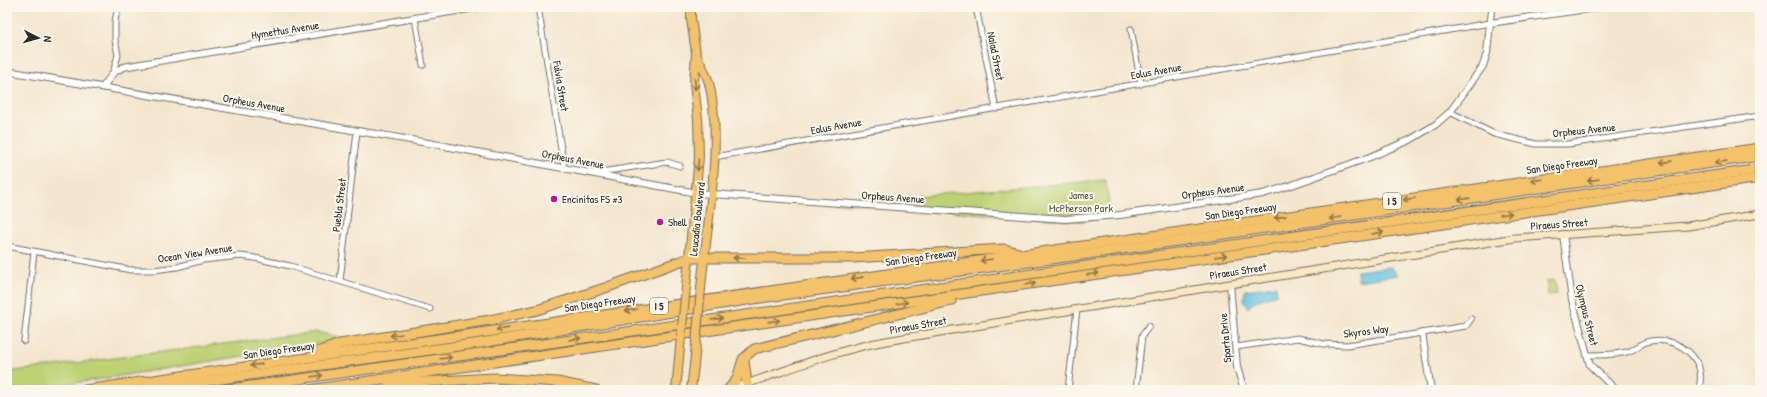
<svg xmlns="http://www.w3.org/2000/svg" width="1767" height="397" font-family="'Patrick Hand',sans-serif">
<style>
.green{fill:#bed174;stroke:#747e50}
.water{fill:#63c4e1;stroke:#477886}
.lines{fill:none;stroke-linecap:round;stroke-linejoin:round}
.minor-casing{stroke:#716c64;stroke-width:7}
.tertiary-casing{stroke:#716c64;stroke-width:8}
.secondary-casing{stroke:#716c64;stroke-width:9}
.primary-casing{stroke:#716c64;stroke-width:10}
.motorway-casing{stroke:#716c64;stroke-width:11}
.minor{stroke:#fff;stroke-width:5}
.tertiary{stroke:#fff;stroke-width:6}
.secondary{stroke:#fae7c3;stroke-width:7}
.primary{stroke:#f3c26a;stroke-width:8}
.motorway{stroke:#f3c26a;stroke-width:9}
.primary-bridge-casing{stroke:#716c64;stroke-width:10;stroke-linecap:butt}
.primary-bridge{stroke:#f3c26a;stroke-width:8}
.oneway{stroke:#8f764a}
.poi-dot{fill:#b5179e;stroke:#fbf7ec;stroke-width:1.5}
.labels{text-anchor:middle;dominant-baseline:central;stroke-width:4;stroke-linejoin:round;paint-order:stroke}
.shield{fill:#fbf7ec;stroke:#696865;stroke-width:1}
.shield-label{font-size:10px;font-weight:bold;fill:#2b2b2b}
.street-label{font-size:11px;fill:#2b2b2b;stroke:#fbf7ec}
.park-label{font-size:11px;fill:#50543d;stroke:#fbf7ec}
.poi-label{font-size:11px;fill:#2b2b2b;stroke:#fbf7ec;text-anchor:start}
</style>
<rect width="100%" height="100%" fill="#fbf7ec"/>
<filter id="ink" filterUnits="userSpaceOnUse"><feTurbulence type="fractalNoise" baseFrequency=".025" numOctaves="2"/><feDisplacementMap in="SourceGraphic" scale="8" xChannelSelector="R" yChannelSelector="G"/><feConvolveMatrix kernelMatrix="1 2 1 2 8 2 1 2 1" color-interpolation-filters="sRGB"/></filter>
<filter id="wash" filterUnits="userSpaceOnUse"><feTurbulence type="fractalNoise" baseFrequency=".012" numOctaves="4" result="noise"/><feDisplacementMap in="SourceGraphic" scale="16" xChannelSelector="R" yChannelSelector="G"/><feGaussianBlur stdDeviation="0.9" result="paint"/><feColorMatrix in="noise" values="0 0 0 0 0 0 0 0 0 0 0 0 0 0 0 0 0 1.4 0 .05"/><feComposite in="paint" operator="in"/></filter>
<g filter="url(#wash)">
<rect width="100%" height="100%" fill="#f4e6ce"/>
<g class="green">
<polygon points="1106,180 1110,217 1081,221 834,203"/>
<polygon points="1555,280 1557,294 1548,295 1546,281"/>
<polygon points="316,332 348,339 95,380 26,390 7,390 7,372"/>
</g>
<g class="water">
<polygon points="1391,267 1398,275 1358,281 1357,271"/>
<polygon points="1276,286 1277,294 1255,301 1248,308 1244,300 1245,290"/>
</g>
</g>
<g filter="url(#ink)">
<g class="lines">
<g class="minor-casing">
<g id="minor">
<polyline points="538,7 564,167"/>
<polyline points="976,7 996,109"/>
<polyline points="415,18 423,65"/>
<polyline points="1131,29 1141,84"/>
<polyline points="113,73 118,55 115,40 115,21 118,7"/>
<polyline points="1450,112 1494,134 1536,144 1568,144 1760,116"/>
<polyline points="714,157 1490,23 1492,7"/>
<polyline points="594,173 667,162 680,166"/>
<polyline points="7,246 131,270 153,270 177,267 203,260 240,256 255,258 290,266 430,309"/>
<polyline points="340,281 357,131"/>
<polyline points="24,341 34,252"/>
<polyline points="1236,347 1298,338 1324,344 1347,345 1466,326 1471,319"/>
<path d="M 1587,355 C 1599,355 1615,355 1627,352 C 1634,350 1639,345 1646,342 C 1664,337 1686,344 1696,361 C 1701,369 1702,381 1698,390"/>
<polyline points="747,383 750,390"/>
<polyline points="1068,390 1077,309"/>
<polyline points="1136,390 1142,336 1149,326"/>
</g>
</g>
<g class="tertiary-casing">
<g id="tertiary">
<polyline points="7,71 434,144 697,193 1065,219 1120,215 1263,194 1292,185 1370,157 1410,140 1435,125 1450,112 1483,66 1487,53 1490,23 1601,7"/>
<polyline points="103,87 113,73 123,67 480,7"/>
<polyline points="1563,234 1572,300 1590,365 1616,390"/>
<polyline points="1230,284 1237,367 1244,390"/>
<polyline points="1422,333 1431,390"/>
</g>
</g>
<g class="secondary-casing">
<path id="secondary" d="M 728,390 C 781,373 831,351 886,341 L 1230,284 L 1515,238 L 1688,226 L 1760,214"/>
</g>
<g class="primary-casing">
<g id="primary">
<path d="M 696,54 C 700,63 706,73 709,83 C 723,140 708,219 702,278"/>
<polyline points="687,277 699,157 698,119 694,84 696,53 691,19 691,7"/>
<polyline points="676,390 681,337"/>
<polyline points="691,390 694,365"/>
</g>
</g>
<g class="motorway-casing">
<g id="motorway">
<polyline points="317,352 340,344 490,320 537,310 605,288 689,258 852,258 1004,249 1019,253"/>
<polyline points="744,361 747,383"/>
<polyline points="388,382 403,383 495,378 557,382 596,390"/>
<polyline points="85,390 1760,148"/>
<polyline points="143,390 480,343 753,299 1088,254 1760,156"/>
<polyline points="223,390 1760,169"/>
<polyline points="309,390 555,353 1760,178"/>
<polyline points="728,390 737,379 743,359 754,349 951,301"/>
</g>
</g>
<use href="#minor" class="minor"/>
<use href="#tertiary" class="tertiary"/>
<use href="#secondary" class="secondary"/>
<use href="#primary" class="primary"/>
<use href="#motorway" class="motorway"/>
<g class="primary-bridge-casing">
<g id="primary-bridge">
<polyline points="681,337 687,277"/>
<polyline points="694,365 702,278"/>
</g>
</g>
<use href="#primary-bridge" class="primary-bridge"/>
</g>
<defs><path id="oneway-shaft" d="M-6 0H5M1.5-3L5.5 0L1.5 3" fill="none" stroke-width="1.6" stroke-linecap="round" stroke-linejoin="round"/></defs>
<g class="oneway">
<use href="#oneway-shaft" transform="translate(695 84) rotate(87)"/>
<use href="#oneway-shaft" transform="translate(1666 162) rotate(172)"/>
<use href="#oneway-shaft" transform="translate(1721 162) rotate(172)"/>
<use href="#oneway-shaft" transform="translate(698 165) rotate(94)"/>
<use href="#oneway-shaft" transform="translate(1537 180) rotate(172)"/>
<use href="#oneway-shaft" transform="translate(1593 180) rotate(172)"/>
<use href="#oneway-shaft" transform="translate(1409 199) rotate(172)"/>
<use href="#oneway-shaft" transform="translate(1464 199) rotate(172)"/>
<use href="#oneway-shaft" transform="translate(1506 214) rotate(-8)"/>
<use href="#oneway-shaft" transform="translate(1280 217) rotate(172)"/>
<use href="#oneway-shaft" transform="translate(1335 218) rotate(172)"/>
<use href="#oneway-shaft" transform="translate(1378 233) rotate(-8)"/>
<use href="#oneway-shaft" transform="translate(1221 256) rotate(-8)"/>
<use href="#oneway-shaft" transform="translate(739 258) rotate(-180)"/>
<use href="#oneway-shaft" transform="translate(986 260) rotate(172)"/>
<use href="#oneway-shaft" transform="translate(1093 274) rotate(-8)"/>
<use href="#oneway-shaft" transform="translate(857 278) rotate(172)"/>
<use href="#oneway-shaft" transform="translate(1030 284) rotate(-9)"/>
<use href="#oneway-shaft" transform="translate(902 303) rotate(-9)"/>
<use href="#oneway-shaft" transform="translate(631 310) rotate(172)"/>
<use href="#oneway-shaft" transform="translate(717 319) rotate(-8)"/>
<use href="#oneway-shaft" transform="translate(774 321) rotate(-8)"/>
<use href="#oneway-shaft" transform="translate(502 329) rotate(172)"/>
<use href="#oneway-shaft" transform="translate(396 335) rotate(171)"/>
<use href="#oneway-shaft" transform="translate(575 339) rotate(-8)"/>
<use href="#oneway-shaft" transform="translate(446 358) rotate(-8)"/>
<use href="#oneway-shaft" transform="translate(256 365) rotate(172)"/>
<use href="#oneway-shaft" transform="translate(317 376) rotate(-8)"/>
</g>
</g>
<g class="poi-dot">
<circle cx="554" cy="199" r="4"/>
<circle cx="660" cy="222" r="4"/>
</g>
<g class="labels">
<g class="shield">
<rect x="1383" y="193" width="18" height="16" rx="3"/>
<rect x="650" y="298" width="18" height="16" rx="3"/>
</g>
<g class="shield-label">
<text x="1392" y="201">I 5</text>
<text x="659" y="306">I 5</text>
</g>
<g class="street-label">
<text transform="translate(285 30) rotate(-9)">Hymettus Avenue</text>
<text transform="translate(996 56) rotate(79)">Naiad Street</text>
<text transform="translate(1156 71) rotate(-10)">Eolus Avenue</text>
<text transform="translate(561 86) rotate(81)">Fulvia Street</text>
<text transform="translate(254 103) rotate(10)">Orpheus Avenue</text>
<text transform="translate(836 126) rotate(-10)">Eolus Avenue</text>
<text transform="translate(1584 130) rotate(-6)">Orpheus Avenue</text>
<text transform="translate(573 159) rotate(11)">Orpheus Avenue</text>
<text transform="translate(1562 165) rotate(-8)">San Diego Freeway</text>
<text transform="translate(1213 191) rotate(-8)">Orpheus Avenue</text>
<text transform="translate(893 197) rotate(4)">Orpheus Avenue</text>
<text transform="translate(339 205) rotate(-83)">Puebla Street</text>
<text transform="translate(1241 211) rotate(-8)">San Diego Freeway</text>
<text transform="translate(697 219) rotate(-84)">Leucadia Boulevard</text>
<text transform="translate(1559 224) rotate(-4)">Piraeus Street</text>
<text transform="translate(195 253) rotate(-9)">Ocean View Avenue</text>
<text transform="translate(921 257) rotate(-8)">San Diego Freeway</text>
<text transform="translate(1238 271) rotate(-9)">Piraeus Street</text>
<text transform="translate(600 303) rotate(-8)">San Diego Freeway</text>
<text transform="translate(1587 315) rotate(76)">Olympus Street</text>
<text transform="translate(918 325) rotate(-10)">Piraeus Street</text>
<text transform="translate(1366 331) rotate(-7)">Skyros Way</text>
<text transform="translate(1225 338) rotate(-95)">Sparta Drive</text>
<text transform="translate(279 350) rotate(-8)">San Diego Freeway</text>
</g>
<g class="park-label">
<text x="1081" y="195">James<tspan x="1081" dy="13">McPherson Park</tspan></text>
</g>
<g class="poi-label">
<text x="562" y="199">Encinitas FS #3</text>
<text x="668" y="222">Shell</text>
</g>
</g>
<rect width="1767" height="397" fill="none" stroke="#fbf7ec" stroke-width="24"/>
<g transform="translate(38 38) rotate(96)" stroke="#fbf7ec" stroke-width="3" paint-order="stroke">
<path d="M0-3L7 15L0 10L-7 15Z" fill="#2b2b2b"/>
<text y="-6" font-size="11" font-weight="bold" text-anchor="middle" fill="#2b2b2b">N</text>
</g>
</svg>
